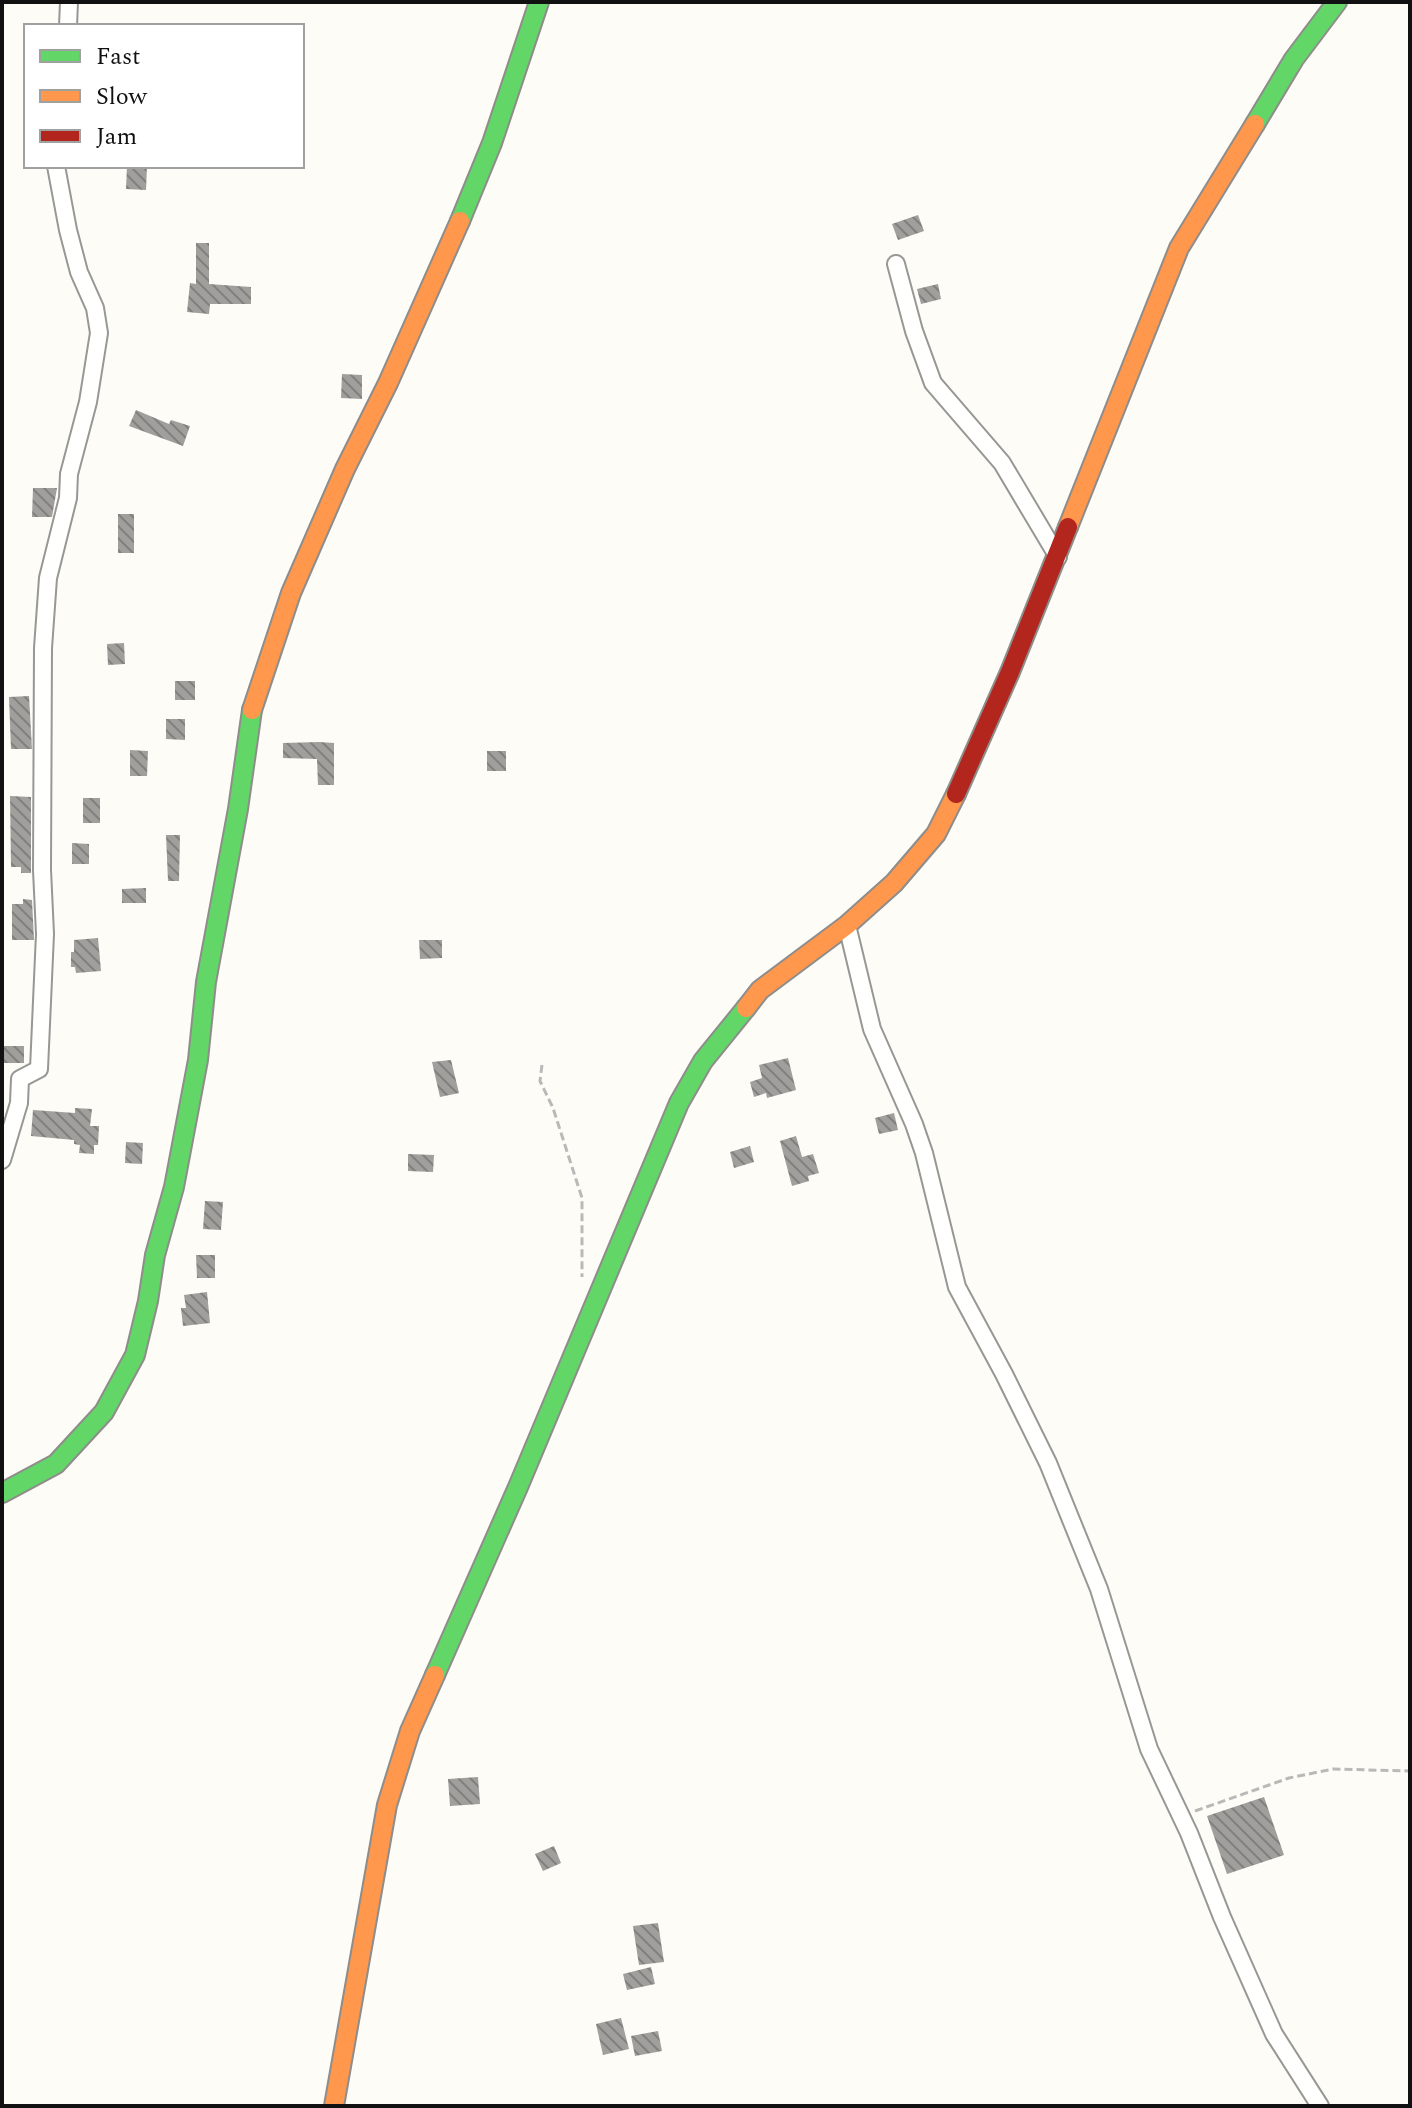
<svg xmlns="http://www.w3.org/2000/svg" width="1412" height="2108" font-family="Spectral,serif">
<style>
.building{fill:url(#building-back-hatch)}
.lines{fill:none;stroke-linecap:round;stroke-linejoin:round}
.street-casing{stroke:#979795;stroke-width:20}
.fast-casing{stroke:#8e8d8b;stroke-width:22}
.slow-casing{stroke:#8e8d8b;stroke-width:22}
.jam-casing{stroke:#8e8d8b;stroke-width:22}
.path{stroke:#b9b9b8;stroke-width:3;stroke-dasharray:8 4;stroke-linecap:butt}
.street{stroke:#fffffe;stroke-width:16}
.fast{stroke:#63d668;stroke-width:18}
.slow{stroke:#ff974d;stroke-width:18}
.jam{stroke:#b3261e;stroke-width:18}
</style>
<defs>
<pattern id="building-back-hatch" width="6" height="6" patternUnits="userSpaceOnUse" patternTransform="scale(2)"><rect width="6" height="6" fill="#a19f9c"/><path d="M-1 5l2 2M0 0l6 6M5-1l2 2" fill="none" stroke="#82807e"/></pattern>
</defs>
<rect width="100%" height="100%" fill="#fdfcf7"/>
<g class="building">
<polygon points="127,166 147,166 146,190 126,189"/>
<polygon points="918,215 924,231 898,240 892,224"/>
<polygon points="196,243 209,243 209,284 251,287 251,304 210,304 209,314 187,312 190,283 196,284"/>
<polygon points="938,284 941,299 921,304 917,289"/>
<polygon points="342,374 362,375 362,399 341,398"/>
<polygon points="136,410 169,424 171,420 190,426 183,446 129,426"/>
<polygon points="33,488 57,488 52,517 32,517"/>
<rect x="118" y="514" width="16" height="39"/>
<polygon points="124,643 125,664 108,665 107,644"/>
<rect x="175" y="681" width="20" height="19"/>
<polygon points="29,696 32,749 11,749 9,697"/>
<polygon points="166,719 185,719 185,740 166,739"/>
<polygon points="319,742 334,743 334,785 318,785 317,759 283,758 283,743"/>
<polygon points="130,750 148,751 147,776 130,776"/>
<rect x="487" y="751" width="19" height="20"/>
<polygon points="10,796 31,797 31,873 21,873 21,867 11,867"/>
<rect x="83" y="798" width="17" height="25"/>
<polygon points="166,835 180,835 179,881 168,881"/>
<polygon points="72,843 89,844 89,864 72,864"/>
<polygon points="146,888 146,903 122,903 122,889"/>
<polygon points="23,899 32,900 34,940 12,940 12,904 23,904"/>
<polygon points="98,938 101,971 76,973 75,967 71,967 71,952 74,952 74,940"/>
<polygon points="419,940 442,940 442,958 420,959"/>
<rect x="2" y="1046" width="22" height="17"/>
<polygon points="788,1058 796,1090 767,1098 766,1093 754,1097 750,1082 762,1078 759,1065"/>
<polygon points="451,1060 459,1093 440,1097 432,1062"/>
<polygon points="75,1108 92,1109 90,1126 99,1126 98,1145 94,1145 94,1154 79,1153 80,1145 74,1144 74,1140 31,1136 33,1110 75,1113"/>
<polygon points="894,1113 898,1130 879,1134 875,1118"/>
<polygon points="796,1136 802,1157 813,1154 819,1173 808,1176 809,1181 792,1186 780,1141"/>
<polygon points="126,1142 143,1143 142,1164 125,1163"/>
<polygon points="750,1146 754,1162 734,1168 730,1152"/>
<polygon points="408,1154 434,1155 433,1172 408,1171"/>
<polygon points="205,1201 223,1202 221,1230 203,1229"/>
<polygon points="196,1255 215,1255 215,1278 197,1278"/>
<polygon points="207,1292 210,1323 183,1326 181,1308 186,1308 184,1295"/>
<polygon points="478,1777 480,1804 450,1806 448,1779"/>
<polygon points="1264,1797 1284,1855 1227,1874 1207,1816"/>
<polygon points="554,1846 561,1863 543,1871 535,1854"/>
<polygon points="658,1923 664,1962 639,1965 633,1926"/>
<polygon points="651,1967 655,1984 627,1990 623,1974"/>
<polygon points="621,2018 629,2049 603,2055 596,2024"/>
<polygon points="658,2031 662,2051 635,2056 631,2036"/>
</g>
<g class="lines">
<g class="street-casing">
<g id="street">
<polyline points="68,26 69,2"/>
<polyline points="896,264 914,331 933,383 1002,463 1058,557"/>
<polyline points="847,925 872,1029 914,1124 924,1153 957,1287 1004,1374 1048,1463 1099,1589 1149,1749 1189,1833 1222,1917 1274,2034 1320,2106"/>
<polyline points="2,1160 19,1103 20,1079 39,1069 45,934 42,870 43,648 48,578 68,498 69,474 88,402 99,333 95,308 79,272 68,230 56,166"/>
</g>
</g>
<g class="fast-casing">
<g id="fast">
<polyline points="1255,124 1294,59 1337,2"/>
<polyline points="460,221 492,143 539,2"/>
<polyline points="2,1493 56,1464 104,1412 135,1355 148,1301 155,1255 174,1187 198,1060 206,982 238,809 252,710"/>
<polyline points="435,1675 518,1487 679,1103 703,1061 746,1008"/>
</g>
</g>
<g class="slow-casing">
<g id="slow">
<polyline points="1068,527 1179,248 1255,124"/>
<polyline points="252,710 291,593 345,469 388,383 460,221"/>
<polyline points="746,1008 760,990 847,925 894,883 936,834 956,794"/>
<polyline points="334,2106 387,1805 410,1731 435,1675"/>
</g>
</g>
<g class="jam-casing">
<polyline id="jam" points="956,794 1010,672 1068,527"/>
</g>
<g class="path">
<polyline points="542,1065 540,1081 553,1108 582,1198 582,1277"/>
<polyline points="1195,1811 1289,1778 1333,1769 1410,1771"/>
</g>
<use href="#street" class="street"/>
<use href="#fast" class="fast"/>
<use href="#slow" class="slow"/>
<use href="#jam" class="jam"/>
</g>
<rect width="1412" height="2108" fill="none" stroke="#111111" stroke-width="8"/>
<rect x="24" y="24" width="280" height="144" fill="#ffffff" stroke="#a0a0a0" stroke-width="2"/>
<rect x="40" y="50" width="40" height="12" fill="#63d668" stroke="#a0a0a0" stroke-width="2"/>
<text x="96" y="64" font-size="24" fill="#111111">Fast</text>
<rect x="40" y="90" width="40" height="12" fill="#ff974d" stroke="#a0a0a0" stroke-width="2"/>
<text x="96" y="104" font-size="24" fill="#111111">Slow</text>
<rect x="40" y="130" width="40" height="12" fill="#b3261e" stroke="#a0a0a0" stroke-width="2"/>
<text x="96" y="144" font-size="24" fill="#111111">Jam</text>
</svg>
